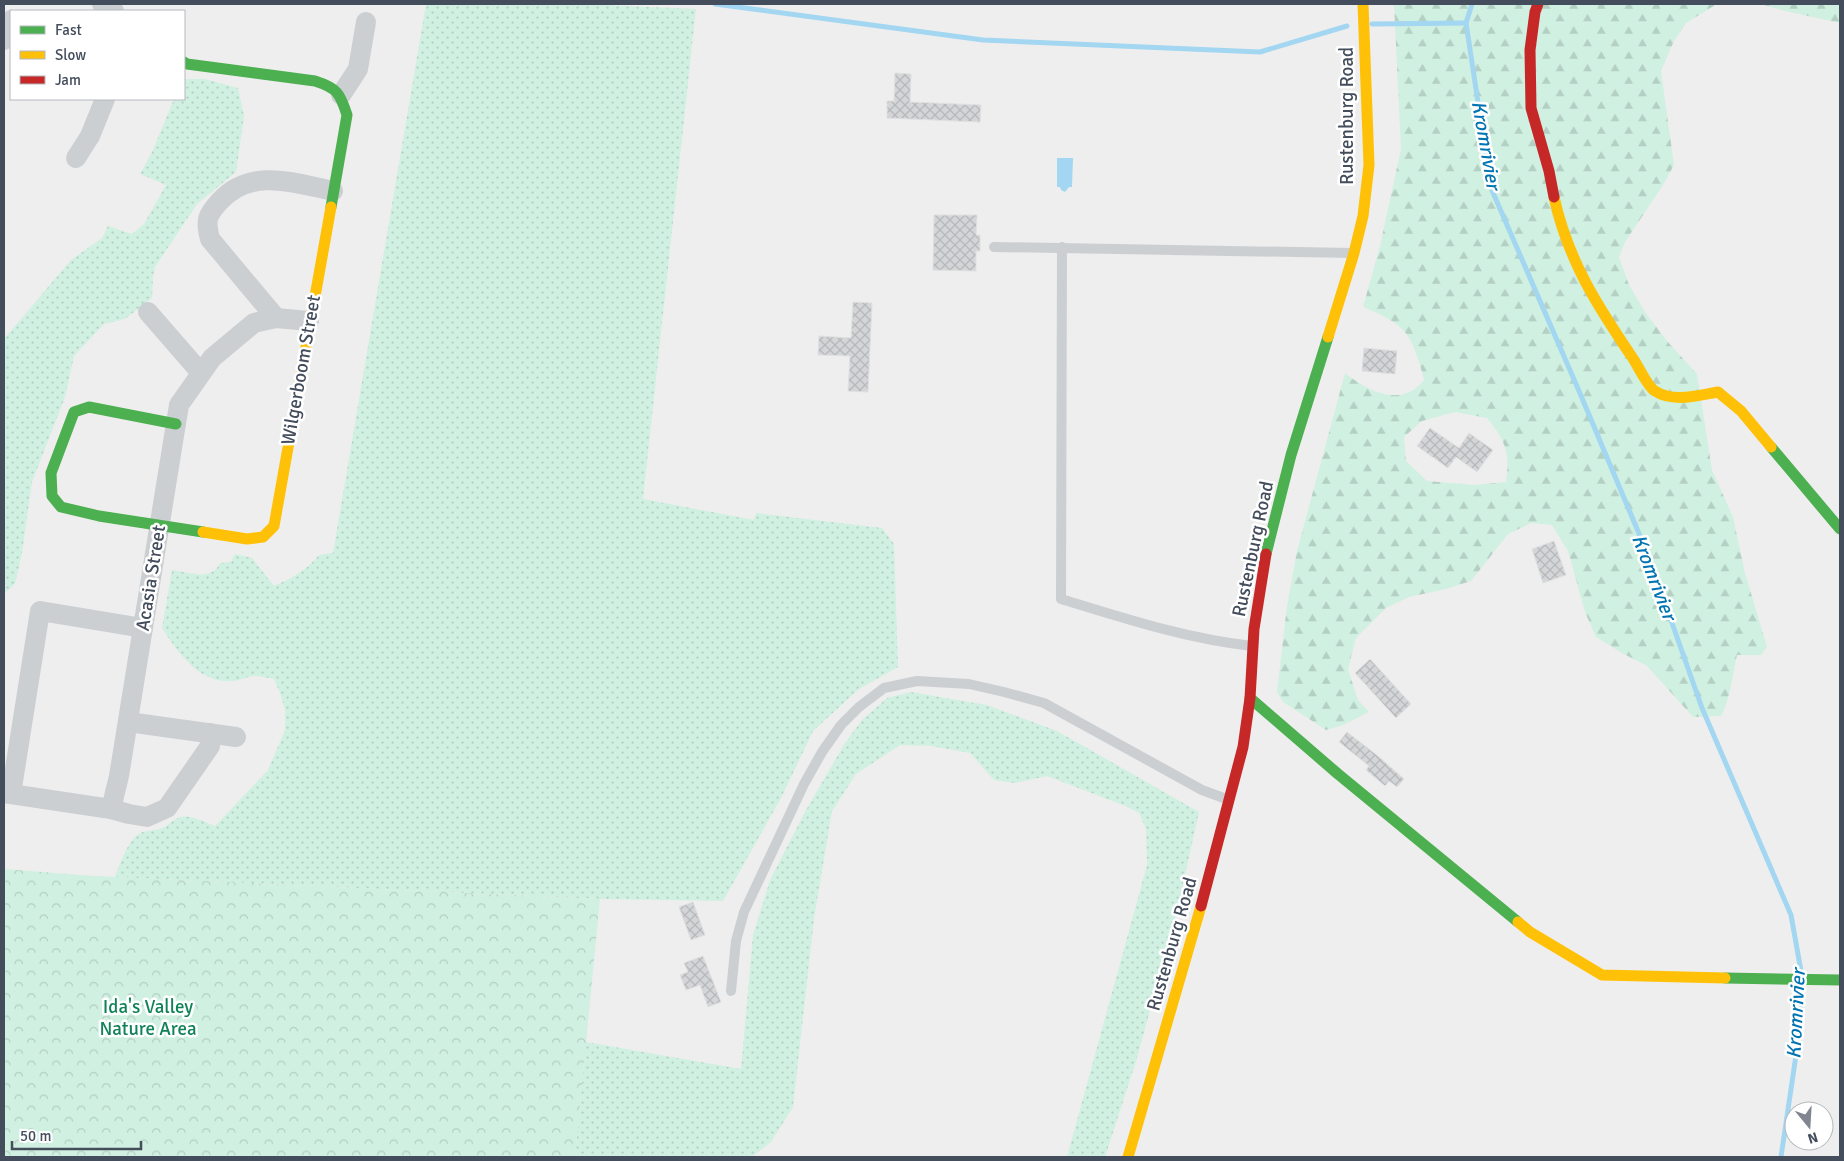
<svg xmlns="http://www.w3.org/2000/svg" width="1844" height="1161" font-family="Signika,sans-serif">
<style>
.grass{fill:url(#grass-dots)}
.forest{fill:url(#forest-firs);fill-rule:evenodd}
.park{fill:url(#park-crowns)}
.water{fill:#a2d6f1}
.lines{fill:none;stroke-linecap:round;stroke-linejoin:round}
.stream{stroke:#a2d6f1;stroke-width:5}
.building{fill:url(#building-cross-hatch);stroke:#e0e0e1}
.lane{stroke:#cccfd2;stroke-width:10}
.street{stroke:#cccfd2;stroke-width:20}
.fast{stroke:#4caf50;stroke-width:11}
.slow{stroke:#ffc107;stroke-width:11}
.jam{stroke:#c62828;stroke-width:11}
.labels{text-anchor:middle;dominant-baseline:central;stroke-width:5;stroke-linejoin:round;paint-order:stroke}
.street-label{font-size:19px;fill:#444d5c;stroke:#fff}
.park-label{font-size:19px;fill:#108259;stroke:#fff}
.water-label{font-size:20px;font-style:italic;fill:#0174b2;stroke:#fff}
</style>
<defs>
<pattern id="grass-dots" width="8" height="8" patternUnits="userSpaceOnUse" patternTransform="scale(1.25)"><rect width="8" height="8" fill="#d0f0e1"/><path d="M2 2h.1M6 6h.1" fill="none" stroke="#b4cfc3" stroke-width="1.8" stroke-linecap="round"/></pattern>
<pattern id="forest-firs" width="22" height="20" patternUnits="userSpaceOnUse" patternTransform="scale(1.25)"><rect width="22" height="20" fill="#d0f0e1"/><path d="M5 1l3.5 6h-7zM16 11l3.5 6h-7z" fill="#b4cfc3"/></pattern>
<pattern id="park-crowns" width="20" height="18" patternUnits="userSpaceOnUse" patternTransform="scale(1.25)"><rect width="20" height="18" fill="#d0f0e1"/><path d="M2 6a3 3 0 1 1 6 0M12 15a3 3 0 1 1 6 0" fill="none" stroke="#b4cfc3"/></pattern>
<pattern id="building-cross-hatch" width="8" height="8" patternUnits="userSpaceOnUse" patternTransform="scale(1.25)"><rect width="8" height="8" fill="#d4d5d7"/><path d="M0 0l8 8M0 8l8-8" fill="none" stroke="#b7b8bb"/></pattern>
</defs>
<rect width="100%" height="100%" fill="#efeeee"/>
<g class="grass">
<path d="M 426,4 L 580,4 L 696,9 L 643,499 L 754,520 L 756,513 L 882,528 L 894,544 L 898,667 L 859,689 L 813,731 L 781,798 L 723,901 L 600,899 L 115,877 C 120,864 129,836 143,832 C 149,830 155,831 162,828 C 168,826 172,820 178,818 C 189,813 204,822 215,826 L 268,770 L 285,730 L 285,710 L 280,693 L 274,679 C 268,678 261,676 255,676 C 248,676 240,681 232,681 C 200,684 178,653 162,628 L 172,570 C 188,572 211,582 220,563 L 231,562 L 235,554 L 252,558 L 274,586 C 292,578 306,571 319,555 L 333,553 Z"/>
<polygon points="184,79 205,79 238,88 244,116 236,172 197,204 155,267 153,276 152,298 125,319 104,324 74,356 65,397 32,482 22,553 15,584 4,594 4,339 71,260 102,238 108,226 132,234 144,224 166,185 140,174 152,152 174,99 184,99"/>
<polygon points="911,692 987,705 1057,731 1199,812 1177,911 1137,1058 1105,1157 1067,1157 1147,865 1146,829 1139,813 1128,807 1047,776 1015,783 994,780 970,753 931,746 900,745 856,774 832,811 814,919 793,1107 771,1142 752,1157 575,1157 586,1042 741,1069 753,935 770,880 806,810 845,743 862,720 887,698"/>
</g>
<g class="forest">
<path d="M 1394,4 L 1717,4 L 1686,23 L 1674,41 L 1661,71 L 1674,165 L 1663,185 L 1625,242 L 1619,257 L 1629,285 L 1645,312 L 1667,341 L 1697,374 L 1712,470 L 1733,517 L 1745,573 L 1767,647 L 1761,655 L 1737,655 C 1732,675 1731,698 1721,716 L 1693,717 L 1647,666 L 1622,653 L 1596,637 L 1585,612 L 1568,551 L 1552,525 L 1531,523 L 1508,534 L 1471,581 L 1446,589 L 1409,597 L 1386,608 L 1356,638 L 1348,669 L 1358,700 L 1369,712 L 1343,725 L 1326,730 L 1283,702 L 1277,692 L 1287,606 L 1297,551 L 1345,373 C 1368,391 1401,409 1424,380 C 1421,367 1413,339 1403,330 C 1392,319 1377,313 1363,307 L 1380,246 L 1401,149 ZM 1455,412 L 1487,418 C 1506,441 1510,453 1506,482 L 1475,485 L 1427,481 L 1406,461 L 1404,437 L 1422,421 Z"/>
<polygon points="1761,4 1840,4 1840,23 1785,11"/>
</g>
<polygon class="park" points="4,869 95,876 600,899 575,1157 4,1157"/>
<polygon class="water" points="1057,158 1073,158 1072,187 1069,187 1065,192 1061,190 1060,187 1057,187"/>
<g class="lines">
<g class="stream">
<polyline points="715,4 983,40 1260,52 1347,26"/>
<polyline points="1472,4 1466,23 1491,188 1579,391 1648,555 1702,708 1791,915 1801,971"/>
<polyline points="1372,24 1466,23"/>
<polyline points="1781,1157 1800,1028 1802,987"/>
</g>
</g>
<g class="building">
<polygon points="895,73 911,74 910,102 981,105 980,122 887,118 887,101 894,101"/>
<polygon points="934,215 977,215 976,235 980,235 980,251 976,251 976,271 933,270"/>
<polygon points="853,302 872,303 868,392 848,391 850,356 818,355 819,336 851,338"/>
<polygon points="1364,348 1397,351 1395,374 1362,371"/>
<polygon points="1430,428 1459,448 1469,433 1493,450 1477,472 1456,457 1448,468 1417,446"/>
<polygon points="1554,541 1566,575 1543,583 1532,549"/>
<polygon points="1370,659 1411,704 1396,718 1355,673"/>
<polygon points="1347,732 1378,756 1404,779 1397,787 1389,781 1385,786 1366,770 1369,766 1339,742"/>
<polygon points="693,902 705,935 691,940 679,907"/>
<polygon points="703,956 721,1002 708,1007 700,985 686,990 680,975 688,972 684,963"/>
</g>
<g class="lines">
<g class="lane">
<polyline points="994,247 1353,253"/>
<path d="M 1062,247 L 1061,599 C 1123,618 1187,639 1252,646"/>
<polyline points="731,991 736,941 744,912 804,784 822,752 841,725 859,707 884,688 917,681 969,684 1004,692 1044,703 1202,790 1229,800"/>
</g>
<g class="street">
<polyline points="102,4 114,11"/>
<polyline points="4,40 11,20"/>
<polyline points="341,95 358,69 366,22"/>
<polyline points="76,158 90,136 105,99"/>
<polyline points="148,312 201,373"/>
<path d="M 276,318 L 210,239 C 205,220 207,215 220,201 C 251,167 294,183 333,191"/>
<polyline points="128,722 236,737"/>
<polyline points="4,793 111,809 119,776 179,405 212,358 254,323 276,318 309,321"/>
<polyline points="11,794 40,611 143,628"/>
<polyline points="111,809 129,814 147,817 167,808 210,746 210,733"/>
</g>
<g class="fast">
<path d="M 184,62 L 187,64 L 315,81 C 337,88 340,93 347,115 L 331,207"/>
<polyline points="176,424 89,407 74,412 51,473 52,496 61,507 99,516 203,532"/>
<polyline points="1771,447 1840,529"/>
<polyline points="1266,554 1291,455 1328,337"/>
<polyline points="1250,698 1338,774 1518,922"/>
<polyline points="1725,978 1840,980"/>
</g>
<g class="slow">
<path d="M 1554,197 C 1568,261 1598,307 1634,360 C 1639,368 1648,387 1655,391 C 1673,403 1699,395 1718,392 L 1741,411 L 1771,447"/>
<polyline points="1328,337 1354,253 1363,216 1369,165 1363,4"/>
<polyline points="203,532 247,539 263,537 274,526 331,207"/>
<polyline points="1518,922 1530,932 1602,975 1725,978"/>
<polyline points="1128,1157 1201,906"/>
</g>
<g class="jam">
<polyline points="1538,4 1535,12 1530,50 1531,108 1549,171 1554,197"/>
<polyline points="1201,906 1243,747 1250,698 1254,629 1266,554"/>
</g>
</g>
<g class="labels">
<g class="street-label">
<text transform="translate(1347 116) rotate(-90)">Rustenburg Road</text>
<text transform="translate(301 370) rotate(-80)">Wilgerboom Street</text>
<text transform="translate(1253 549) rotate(-78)">Rustenburg Road</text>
<text transform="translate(151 578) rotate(-81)">Acasia Street</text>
<text transform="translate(1172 944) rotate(-74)">Rustenburg Road</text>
</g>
<g class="park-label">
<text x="148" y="1007">Ida's Valley<tspan x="148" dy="22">Nature Area</tspan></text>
</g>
<g class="water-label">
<text transform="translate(1486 145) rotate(80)">Kromrivier</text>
<text transform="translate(1654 577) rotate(69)">Kromrivier</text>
<text transform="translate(1796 1014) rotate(-87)">Kromrivier</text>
</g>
</g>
<rect width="1844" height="1161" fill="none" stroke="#444d5c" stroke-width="10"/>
<rect x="10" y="10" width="175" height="90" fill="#ffffff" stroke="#b4b8be"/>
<rect x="20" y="26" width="25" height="8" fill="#4caf50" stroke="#b4b8be"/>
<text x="55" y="35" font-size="15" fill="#444d5c">Fast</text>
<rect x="20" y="51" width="25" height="8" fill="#ffc107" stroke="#b4b8be"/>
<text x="55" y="60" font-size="15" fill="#444d5c">Slow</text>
<rect x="20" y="76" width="25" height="8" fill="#c62828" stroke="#b4b8be"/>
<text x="55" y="85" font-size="15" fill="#444d5c">Jam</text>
<g transform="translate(1809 1126) rotate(162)"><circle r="24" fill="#ffffff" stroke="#b4b8be"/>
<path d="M0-4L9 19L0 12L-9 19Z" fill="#80858f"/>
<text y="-8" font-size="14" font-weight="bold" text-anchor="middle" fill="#444d5c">N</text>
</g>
<path d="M12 1141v8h129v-8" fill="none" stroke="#444d5c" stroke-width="2.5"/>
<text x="20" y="1141" font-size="15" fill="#444d5c" stroke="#ffffff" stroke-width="4" paint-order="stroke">50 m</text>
</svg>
